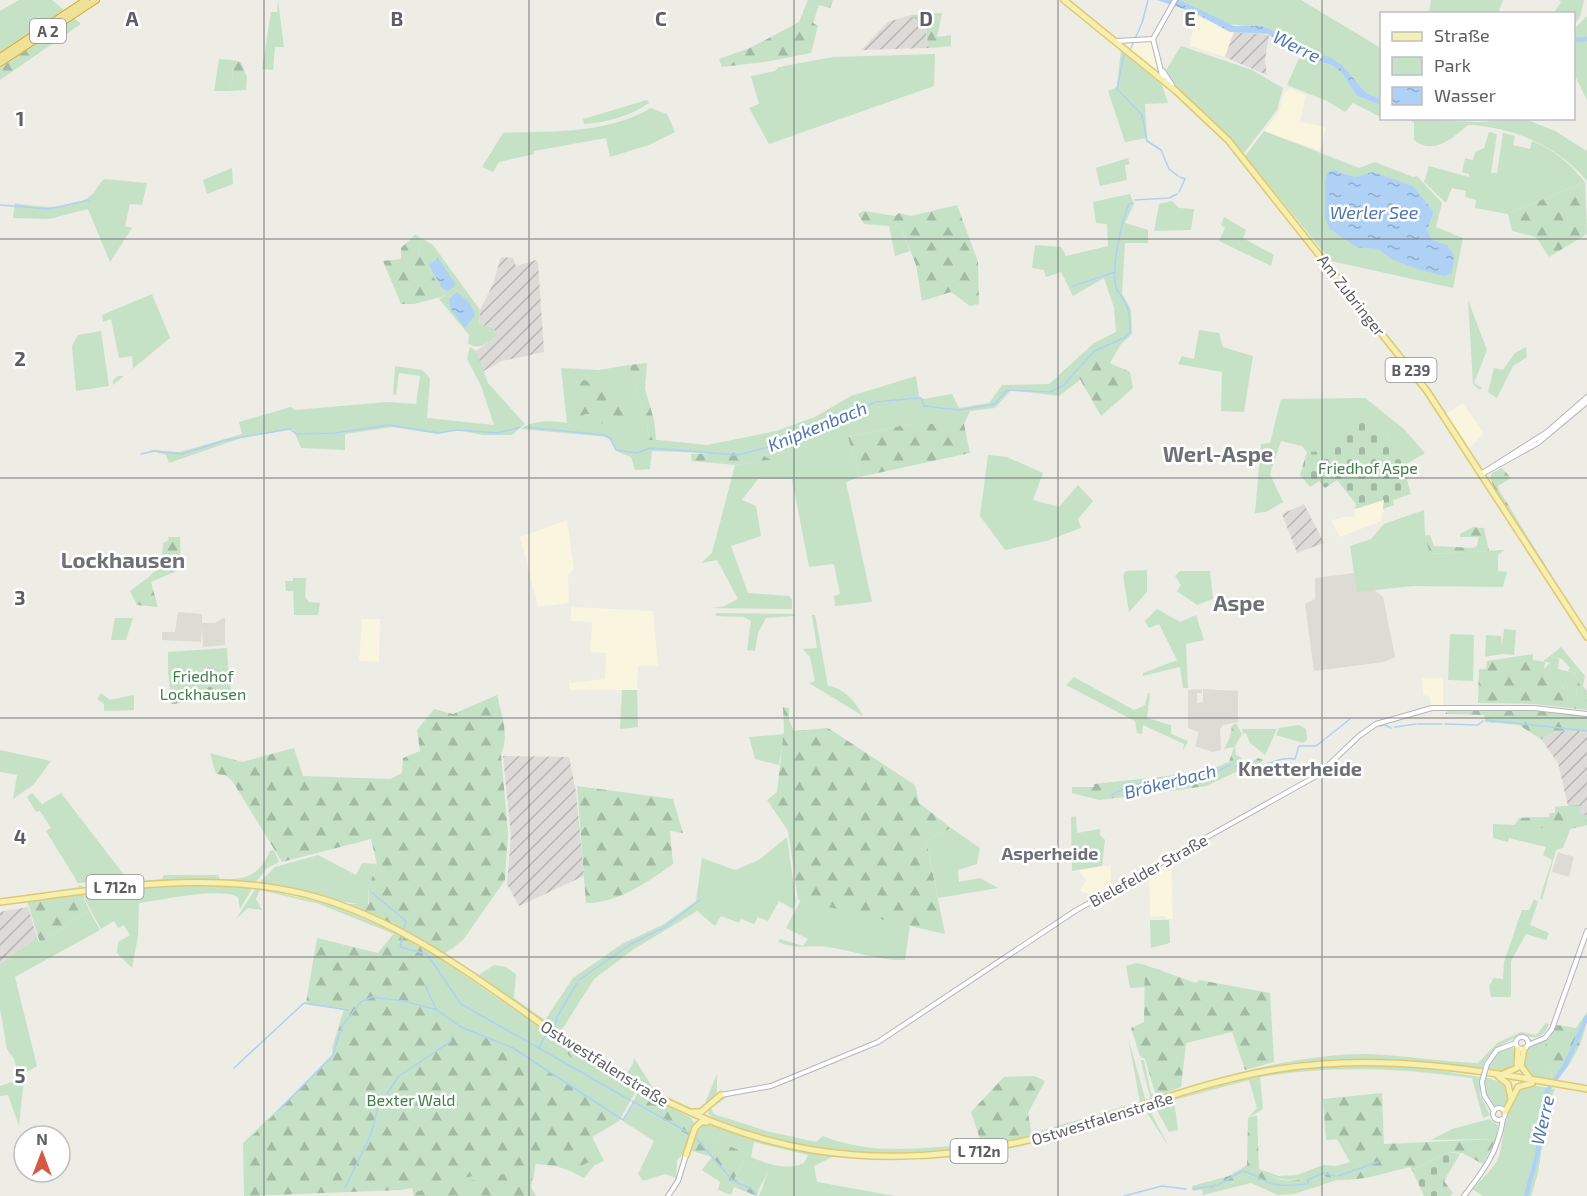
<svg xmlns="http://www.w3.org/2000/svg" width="1587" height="1196" font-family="'Exo 2',sans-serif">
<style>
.commercial{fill:#faf5de}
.industrial{fill:url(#industrial-furrows)}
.education{fill:#dddbd4}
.green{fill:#c5e2c7;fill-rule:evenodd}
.forest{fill:url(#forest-firs)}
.cemetery{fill:url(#cemetery-stones)}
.water{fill:url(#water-ripples)}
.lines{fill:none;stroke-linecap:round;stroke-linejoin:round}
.stream{stroke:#aed1f5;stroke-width:1.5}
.river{stroke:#aed1f5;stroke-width:4.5}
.secondary-casing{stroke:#b4b6bb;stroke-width:6}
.primary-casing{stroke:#e1c96b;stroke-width:8}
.motorway-casing{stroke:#d7ab1b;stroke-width:8}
.secondary{stroke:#fff;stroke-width:4}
.primary{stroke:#f5f0b2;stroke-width:5}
.motorway{stroke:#f0e199;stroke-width:6}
.secondary-bridge-casing{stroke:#b4b6bb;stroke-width:6;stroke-linecap:butt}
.secondary-bridge{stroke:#fff;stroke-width:4}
.grid{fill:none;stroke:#5d5f64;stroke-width:1.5;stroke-opacity:0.55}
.labels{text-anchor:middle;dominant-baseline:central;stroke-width:5;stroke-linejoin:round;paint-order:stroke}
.shield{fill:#fff;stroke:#8e8f92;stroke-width:1.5}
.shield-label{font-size:15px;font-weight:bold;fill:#5d5f64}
.street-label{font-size:16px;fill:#5d5f64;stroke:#fff}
.park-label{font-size:16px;fill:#408048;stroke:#fff}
.water-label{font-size:18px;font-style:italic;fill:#5077ad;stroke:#fff}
.neighbourhood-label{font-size:18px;font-weight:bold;fill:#6e7176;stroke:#fff}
.quarter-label{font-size:20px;font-weight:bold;fill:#6e7176;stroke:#fff}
.district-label{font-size:22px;font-weight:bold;fill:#6e7176;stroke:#fff}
.grid-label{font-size:20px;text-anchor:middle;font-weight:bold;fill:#5d5f64;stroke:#fff;stroke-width:5;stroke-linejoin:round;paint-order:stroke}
</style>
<defs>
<pattern id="industrial-furrows" width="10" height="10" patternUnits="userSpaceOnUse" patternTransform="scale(1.5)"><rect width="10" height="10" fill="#dcdbd7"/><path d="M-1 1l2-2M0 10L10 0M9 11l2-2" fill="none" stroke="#b6b5b2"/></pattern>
<pattern id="forest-firs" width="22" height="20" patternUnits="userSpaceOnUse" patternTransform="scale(1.5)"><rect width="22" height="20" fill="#c5e2c7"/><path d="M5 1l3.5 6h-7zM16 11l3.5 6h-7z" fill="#a3baa5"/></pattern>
<pattern id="cemetery-stones" width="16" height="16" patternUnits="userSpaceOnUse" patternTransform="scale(1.5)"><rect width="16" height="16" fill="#c5e2c7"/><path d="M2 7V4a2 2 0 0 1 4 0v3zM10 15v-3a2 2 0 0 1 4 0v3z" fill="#a3baa5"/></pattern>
<pattern id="water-ripples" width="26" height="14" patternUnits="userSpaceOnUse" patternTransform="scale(1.5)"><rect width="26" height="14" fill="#aed1f5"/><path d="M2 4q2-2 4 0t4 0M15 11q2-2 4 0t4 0" fill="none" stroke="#91adca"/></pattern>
</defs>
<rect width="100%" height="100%" fill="#edece5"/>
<g class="commercial">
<polygon points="1195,15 1234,32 1225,57 1190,46"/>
<polygon points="1150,42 1153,45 1159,67 1153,67 1125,44"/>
<polygon points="1291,89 1306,95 1300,122 1326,127 1320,151 1264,131 1279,111 1284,93"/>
<polygon points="1463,403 1484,433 1469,448 1446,414"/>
<polygon points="1384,499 1381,521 1340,537 1331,521 1343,517 1354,517 1355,509"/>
<polygon points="567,520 574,569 568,575 569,603 538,607 520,537"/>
<polygon points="571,607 653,611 658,666 638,666 637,690 569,690 569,683 605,679 606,653 590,652 592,622 571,621"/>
<polygon points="362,619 380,619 379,662 359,661"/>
<polygon points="1422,678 1443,678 1443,705 1431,706 1429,696 1423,695"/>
<polygon points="1171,860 1173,919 1166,919 1165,916 1150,917 1149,872"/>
<polygon points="1102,866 1111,866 1111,888 1096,896 1080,891 1086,880 1079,870"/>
</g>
<g class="industrial">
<polygon points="911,15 925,27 929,48 861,50 888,22"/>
<polygon points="1234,32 1269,35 1265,60 1267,75 1225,57"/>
<polygon points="501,257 513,258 516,266 536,260 538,263 544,352 502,361 482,372 476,351 497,336 491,326 485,328 479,324 480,310 493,284"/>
<polygon points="1304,504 1324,543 1297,553 1282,514"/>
<polygon points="1556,731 1587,731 1587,816 1579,813 1581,807 1578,805 1568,806 1558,763 1541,739"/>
<polygon points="503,756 569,757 576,792 584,876 519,906 507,884 511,835"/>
<polygon points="28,907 37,938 0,964 0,912"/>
</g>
<g class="education">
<polygon points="1354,573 1383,597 1395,657 1384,662 1314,671 1305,604 1315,599 1315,578"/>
<polygon points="178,612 202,614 202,623 215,623 225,617 225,645 203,647 202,627 201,642 162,640 162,632 175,632"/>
<polygon points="1202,689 1202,693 1197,693 1197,703 1203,702 1203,689 1238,691 1238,722 1223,725 1220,729 1221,750 1212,752 1195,746 1199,732 1188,728 1188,690"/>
<polygon points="1558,852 1574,857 1569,877 1552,872"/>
</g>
<g class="green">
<polygon points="19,0 52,0 64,10 0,52 0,11"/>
<polygon points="278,0 284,47 275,47 273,70 262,69 271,12 277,12"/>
<polygon points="1180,0 1301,0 1381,48 1381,99 1366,93 1347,71 1270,29 1228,24"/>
<polygon points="1431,0 1503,0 1498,13 1429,12"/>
<polygon points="1559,0 1584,0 1580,17 1574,25 1574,14 1553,14 1561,2"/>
<polygon points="1587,16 1587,100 1574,74 1574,29"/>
<polygon points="1181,46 1252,70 1283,88 1277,110 1244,153 1176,87 1166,70"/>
<polygon points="1121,50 1162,85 1168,103 1145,104 1147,138 1125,142 1108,91 1117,87"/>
<polygon points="935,54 934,86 769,144 749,108 759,104 751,76 775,71 779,67 833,57"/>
<polygon points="1301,54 1333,66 1342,73 1357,96 1381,105 1380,117 1353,103 1345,112 1327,101 1287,85"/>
<polygon points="219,59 232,60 233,75 230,91 214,91"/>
<path d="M 647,100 L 649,103 C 631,116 605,123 584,124 L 583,119 Z"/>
<path d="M 651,108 L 667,114 L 675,132 L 649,145 L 610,157 L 606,138 L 534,151 L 534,154 L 499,162 L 493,172 L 482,167 L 503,133 C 553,131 606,134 651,108 Z"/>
<path d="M 1409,119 L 1479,122 L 1525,119 L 1555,131 L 1587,151 L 1587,181 C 1558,147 1518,129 1473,125 L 1468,125 C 1453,138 1433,156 1414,140 L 1414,123 Z"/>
<path d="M 1264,131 L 1359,168 L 1375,162 L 1413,177 L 1417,176 L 1442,203 L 1436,227 L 1463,238 L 1453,288 L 1331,261 L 1245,156 ZM 1334,170 L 1355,177 L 1373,173 L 1413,186 L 1434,212 L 1427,230 L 1432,241 L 1447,245 L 1391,259 L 1378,249 L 1358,248 Z"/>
<path d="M 1489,132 L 1497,134 L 1491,173 L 1497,173 L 1503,133 L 1515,136 L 1513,145 L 1530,149 L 1532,141 C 1555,150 1569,163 1585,182 L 1508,214 L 1475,208 L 1476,200 L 1465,197 L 1466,191 L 1452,188 L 1446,203 L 1424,182 L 1429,166 L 1469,177 L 1469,174 L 1462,172 L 1465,158 L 1473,160 L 1475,152 L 1484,148 Z"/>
<polygon points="1128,158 1130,164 1125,165 1127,180 1100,186 1096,168"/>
<polygon points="232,168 233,184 207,194 203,180"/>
<path d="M 104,179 L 147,183 L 142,205 L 130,204 L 125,226 L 132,228 L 110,262 L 88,209 L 49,219 L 13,218 L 15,203 C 37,207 69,211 89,197 C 95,193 99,184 104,179 Z"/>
<path d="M 1130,194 L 1134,204 L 1125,223 L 1148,230 L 1148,243 L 1125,243 L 1122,294 L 1131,310 L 1132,334 L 1121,344 L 1110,363 L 1077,373 L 1080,380 L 1059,396 L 1011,390 L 995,408 L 970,411 L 964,424 L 910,424 L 848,437 L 859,477 L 846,482 L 872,602 L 835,606 L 834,596 L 840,594 L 834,564 L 809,567 L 792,479 L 758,479 L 742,500 L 756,506 L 761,536 L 731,546 L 748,593 L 789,596 L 792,599 L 792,609 L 709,608 L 722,607 L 738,599 L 717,560 L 701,563 L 712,553 L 735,465 L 770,460 L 757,452 L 742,454 L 652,451 L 650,469 L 635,470 L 631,457 L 616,451 L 608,437 L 521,429 C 533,420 552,420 567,423 L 561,368 L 599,370 L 629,365 L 647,423 L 649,439 L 707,445 L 776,431 L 815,417 L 851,396 L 916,376 L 919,396 L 923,399 L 952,394 L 959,408 L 989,403 L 1002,385 L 1049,384 L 1094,343 L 1116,332 L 1114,308 L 1104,278 L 1073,296 L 1061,272 L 1046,277 L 1044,270 L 1032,268 L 1035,245 L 1061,247 L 1066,256 L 1108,246 L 1107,224 L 1096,223 L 1093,202 Z"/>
<polygon points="1172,201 1179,208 1194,209 1191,230 1154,231 1159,204"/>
<polygon points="1224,217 1246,230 1243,238 1274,255 1271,266 1219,241 1225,228 1221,225"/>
<polygon points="889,226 901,227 910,251 895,256"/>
<path d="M 421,238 L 433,245 L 480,310 L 479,324 L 494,328 L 497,336 C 487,343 479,351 468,343 L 469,335 L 439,299 L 445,296 L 418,251 Z"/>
<polygon points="152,294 170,338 113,385 113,380 118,376 124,376 133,368 132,356 119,358 111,319 103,322 102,315"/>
<polygon points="1468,300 1487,350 1474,383 1482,388 1480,390 1473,384"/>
<polygon points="1199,330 1219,333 1223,347 1253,356 1244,412 1221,411 1222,372 1178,364 1182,356 1194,359"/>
<polygon points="101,331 109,386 76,391 72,346 78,335"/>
<polygon points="470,347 476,351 488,383 525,424 512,435 483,435 457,430 437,434 393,427 345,434 345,450 301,448 293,429 244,437 169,463 166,455 149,450 180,452 242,434 239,422 291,407 295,410 387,402 416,404 420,376 399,373 396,395 393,394 395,366 422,370 430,378 427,418 494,425 481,386 467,359"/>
<polygon points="1526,347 1527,357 1513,366 1497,398 1488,392 1494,368 1503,370 1515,353"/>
<polygon points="1365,398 1404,429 1425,453 1403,466 1399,451 1385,435 1325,451 1307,452 1302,446 1281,441 1270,474 1283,502 1266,512 1255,513 1261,444 1270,443 1281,399"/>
<polygon points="988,455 1007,457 1043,473 1033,500 1059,507 1078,485 1093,501 1078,519 1081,528 1046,541 1005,550 980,516"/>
<polygon points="1424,510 1425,533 1430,554 1505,550 1498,555 1498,571 1507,572 1503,587 1413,586 1357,592 1350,546 1371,539 1384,524"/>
<polygon points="1147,570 1147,592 1129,612 1123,575 1126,571"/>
<polygon points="1180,571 1210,571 1213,599 1197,605 1177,591 1181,585 1175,576"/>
<polygon points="293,578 306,578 305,597 309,602 320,603 318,615 294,615 293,588 293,591 286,591 285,581 293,581"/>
<polygon points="1157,609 1180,622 1196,615 1204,640 1186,644 1188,688 1183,688 1180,667 1143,676 1143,673 1177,660 1159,624 1149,628 1145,621"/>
<polygon points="716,613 795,614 795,616 766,618 758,633 755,651 747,650 751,621 744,617 716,616"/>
<path d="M 812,615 L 815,615 L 828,686 C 843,687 857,703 863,716 L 809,683 L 815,681 L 810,657 L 803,649 L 817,648 Z"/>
<polygon points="115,618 133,618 126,640 111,640"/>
<polygon points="1504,629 1516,630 1514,655 1502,654 1485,657 1486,635 1501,636 1502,646"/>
<polygon points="1450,634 1474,635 1473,681 1448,680"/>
<polygon points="227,648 228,666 168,672 168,652"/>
<polygon points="1550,656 1559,659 1558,669 1575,673 1578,681 1576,694 1569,693 1549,675 1551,663 1543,661"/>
<polygon points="1074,677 1134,710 1145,705 1148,693 1150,693 1147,718 1171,725 1171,734 1188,741 1183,751 1184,744 1143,725 1142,734 1137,733 1135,721 1066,685"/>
<polygon points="622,690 637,690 638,727 620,729"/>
<polygon points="101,693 110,700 134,695 134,710 104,711 104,704 97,699"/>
<polygon points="1299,725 1306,729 1307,740 1303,743 1276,735 1279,728"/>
<polygon points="1242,729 1277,729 1265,755 1250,743 1246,733 1243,734"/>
<polygon points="784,734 779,765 755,759 749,737"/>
<polygon points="0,750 51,761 34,784 13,799 17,775 0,772"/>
<polygon points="32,793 42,804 61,793 128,880 78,883 46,831 51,828 40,811 36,812 27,797"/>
<polygon points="1578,805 1581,807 1579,813 1587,816 1587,825 1570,829 1563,848 1556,850 1542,900 1540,898 1552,860 1543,855 1546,847 1509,838 1508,842 1493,838 1493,824 1515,825 1519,818 1549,817 1550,813 1555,813 1555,807"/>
<polygon points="1076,816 1077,833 1100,829 1100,835 1105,840 1102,866 1072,871 1071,817"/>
<polygon points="951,828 980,848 977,864 958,870 959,882 980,878 998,888 938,898 926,840"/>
<polygon points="787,837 796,902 793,909 779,901 768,921 758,917 754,924 741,919 739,923 721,916 715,926 697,911 634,949 594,979 561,1031 626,1074 633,1064 634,1058 655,1091 693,1109 698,1109 705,1103 717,1074 717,1094 699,1111 678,1104 620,1073 444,954 479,975 494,965 506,967 516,974 514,998 545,1020 573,978 622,944 664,924 696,901 702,858 735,870 759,860"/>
<path d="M 274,850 L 279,862 L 267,868 L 256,882 L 159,880 L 0,899 L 79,887 L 78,885 L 85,887 L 162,879 L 164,875 L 218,875 L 220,879 C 246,880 259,876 270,851 Z"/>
<path d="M 318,855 L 356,875 L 362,863 L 377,864 L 369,886 L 368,905 C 333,902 296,890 259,883 L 275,867 Z"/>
<path d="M 210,884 L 253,887 L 240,909 L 238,897 C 217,887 163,900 139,903 L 138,936 L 132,968 L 117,953 L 118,942 L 130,935 L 124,925 L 118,928 L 114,921 L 101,929 L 85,900 L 85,894 L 165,885 Z"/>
<polygon points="256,888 329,904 395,932 394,934 319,904 260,890 256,899 262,910 248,908 236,919"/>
<polygon points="1534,899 1538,902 1530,925 1549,933 1546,940 1526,934 1511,961 1511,997 1491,997 1489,986 1494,978 1503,979 1504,962 1522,910 1529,910"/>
<path d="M 801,900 L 910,925 L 905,960 C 879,961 854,951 829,947 C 808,944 801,951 778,942 L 780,939 L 803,946 L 808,939 L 786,928 Z"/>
<polygon points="89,910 100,930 15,977 37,1066 19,1077 14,1059 7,1049 0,1009 0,964 37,938 40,943"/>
<polygon points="1150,920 1169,920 1170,943 1151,948"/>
<polygon points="318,942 381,954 422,958 423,947 565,1044 564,1046 637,1089 619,1121 592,1137 604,1161 595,1165 584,1178 570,1171 573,1170 565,1163 536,1162 533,1180 520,1196 414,1196 412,1188 244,1196 243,1143 333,1056 332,1048 344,1009 309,1005"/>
<polygon points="1136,963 1145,965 1145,987 1130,988 1126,966"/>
<path d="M 1546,1023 L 1549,1024 C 1542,1042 1534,1037 1520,1035 C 1504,1044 1489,1049 1482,1068 C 1415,1060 1347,1054 1280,1065 C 1236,1073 1194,1087 1151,1100 L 1141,1062 L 1141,1060 L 1144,1060 L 1151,1093 L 1156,1097 C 1224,1076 1296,1054 1367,1054 C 1404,1055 1441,1062 1478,1063 L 1497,1043 L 1521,1032 L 1536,1035 Z"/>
<path d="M 1553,1033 L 1543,1048 L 1545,1068 L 1552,1073 L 1551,1081 L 1531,1076 L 1523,1063 C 1527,1037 1541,1050 1553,1033 Z"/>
<path d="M 1128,1037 L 1146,1102 C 1020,1143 920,1170 787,1142 C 761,1137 737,1126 713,1118 L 708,1113 C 711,1097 728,1094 742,1092 L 727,1097 L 711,1108 L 714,1114 L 766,1131 L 816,1142 L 823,1136 C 872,1156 923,1148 974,1144 L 981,1141 L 986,1145 L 1006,1141 L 1140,1102 Z"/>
<path d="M 1512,1048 L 1517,1049 C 1515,1071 1507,1073 1487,1069 L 1499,1052 Z"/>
<path d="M 1343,1064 L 1418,1067 L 1480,1077 L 1480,1095 L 1490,1115 L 1483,1118 L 1472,1078 C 1401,1068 1330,1065 1260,1077 L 1263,1109 L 1248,1118 L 1257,1108 L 1249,1080 L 1174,1100 L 1178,1130 L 1169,1132 L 1154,1105 L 1249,1077 Z"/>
<path d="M 1485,1077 L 1506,1084 L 1509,1098 L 1504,1106 L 1495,1106 C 1486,1097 1483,1090 1485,1077 Z"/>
<polygon points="24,1078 19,1126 8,1095 0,1096 0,1086"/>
<path d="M 1527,1084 L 1555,1089 L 1549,1103 L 1538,1173 L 1531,1196 L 1483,1196 L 1472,1189 C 1480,1181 1497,1166 1500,1153 C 1505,1132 1505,1096 1527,1084 Z"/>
<polygon points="634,1103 690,1136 683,1154 677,1160 676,1178 665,1174 643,1181 638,1174 654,1141 623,1121"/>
<path d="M 1148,1107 L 1169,1147 L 1145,1110 C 1084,1131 1025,1148 961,1157 L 1048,1138 Z"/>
<polygon points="1490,1119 1498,1125 1496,1139 1431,1140 1452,1129"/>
<path d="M 707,1123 L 787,1148 L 850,1157 L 832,1157 L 814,1166 L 817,1182 L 895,1196 L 759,1196 L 768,1172 L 759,1189 L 734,1179 L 748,1154 L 703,1135 ZM 754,1142 L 808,1155 L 804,1163 C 788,1171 767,1164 751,1157 Z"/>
<path d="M 1337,1139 L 1342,1139 L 1361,1168 L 1343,1174 L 1346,1180 L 1337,1180 L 1294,1194 L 1278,1195 L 1251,1183 L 1203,1195 L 1202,1188 L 1225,1185 L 1248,1175 L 1306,1186 L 1313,1180 L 1335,1173 C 1302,1174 1290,1190 1259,1169 L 1279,1176 L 1297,1175 L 1323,1165 L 1336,1166 L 1350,1162 Z"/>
<polygon points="712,1157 734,1187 731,1195 718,1190 720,1182 702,1170"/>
</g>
<g class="forest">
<polygon points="808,0 833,0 830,8 819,5 813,23 818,26 811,53 765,62 722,67 719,59 750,48 799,22"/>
<polygon points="942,13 937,37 951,35 951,46 929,48 925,27 911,15"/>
<polygon points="74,18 81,24 0,80 0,68"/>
<polygon points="232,60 241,62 247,77 246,90 230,91 233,75"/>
<polygon points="1585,182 1587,234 1549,257 1536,237 1512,231 1508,214"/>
<polygon points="957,205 978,262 979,304 970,306 951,292 922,301 916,265 901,227 864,224 858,214 864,211 895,216 899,213 911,216"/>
<polygon points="415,235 421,238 418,251 445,296 414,304 401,304 383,261 401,259 401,248"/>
<polygon points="1100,352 1110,363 1130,372 1133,388 1101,416 1077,374"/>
<polygon points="647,363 645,389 654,420 656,440 649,440 647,423 629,365"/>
<polygon points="585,380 592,385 603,383 627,417 627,422 603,424 593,414 585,414 578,419 575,383"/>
<polygon points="910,424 964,424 970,453 859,477 848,437"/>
<polygon points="757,452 771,460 735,465 692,461 691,454"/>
<polygon points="1502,468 1511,478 1498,486 1499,490 1583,627 1495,490 1490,478 1492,473"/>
<polygon points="1473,527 1484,528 1489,551 1430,554 1425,536 1430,535 1434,546 1473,548 1477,546 1479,537 1460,537 1460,534"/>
<path d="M 168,537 L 180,537 L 181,569 L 151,582 L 158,607 L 137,605 L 130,591 C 151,575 163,571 163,543 L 169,540 Z"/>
<polygon points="1561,647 1585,676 1583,686 1587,691 1587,710 1534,704 1478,703 1479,669 1486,669 1487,661 1533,654 1533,660 1545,662 1544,669 1551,662 1549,675 1557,677 1556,682 1563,683 1562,688 1576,694 1578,681 1575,673 1568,671 1570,668 1562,659 1550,656"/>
<path d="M 497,695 C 501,713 510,736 501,754 L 508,833 L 505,880 L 463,940 L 444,954 L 385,921 L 346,904 L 369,904 L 369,886 L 377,864 L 371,839 L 282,862 L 233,782 L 225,775 L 216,774 L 210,753 L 242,762 L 294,748 L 303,776 L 390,779 L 402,773 L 403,758 L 420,751 L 417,730 L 434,709 L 453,714 Z"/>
<polygon points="783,707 789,708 789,720 794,731 828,728 915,785 919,803 951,828 926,840 945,934 798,900 788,831 767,800 777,792 784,730"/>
<path d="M 1449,709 C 1495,709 1541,708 1587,716 L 1587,731 L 1556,731 L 1541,739 L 1519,725 L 1485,722 L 1484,715 L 1445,714 Z"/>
<polygon points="1236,723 1242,734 1235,746 1236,755 1243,759 1241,763 1247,764 1258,758 1263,760 1254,771 1240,770 1206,786 1149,794 1099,800 1072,793 1072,787 1094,787 1094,784 1205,772 1229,762 1234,747 1224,749 1230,737 1232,726"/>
<path d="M 577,786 L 673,799 L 683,833 L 670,831 L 673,864 C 649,881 617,904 586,903 Z"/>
<polygon points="1578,805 1581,807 1579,813 1587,816 1587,825 1570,829 1565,843 1560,842 1564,830 1533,827 1523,829 1515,825 1519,818 1549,817 1550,813 1555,813 1555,807"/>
<polygon points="85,894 84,899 89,910 40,943 27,901"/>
<path d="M 395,932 L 423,947 C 422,960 430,973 425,985 L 436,1010 L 461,1029 L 512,1048 L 620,1118 L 592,1137 L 600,1157 L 570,1171 L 556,1166 L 535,1164 L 401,1190 L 245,1196 L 245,1143 L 333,1057 L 333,1047 L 346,1008 L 306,1003 L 317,938 L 378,953 Z"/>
<polygon points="1145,965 1196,983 1199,980 1270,993 1274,1062 1245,1070 1232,1032 1186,1043 1181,1087 1161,1095 1155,1093 1145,1059 1140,1056 1131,1028 1144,1022"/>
<path d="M 1587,1012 C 1587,1037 1573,1063 1556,1081 L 1551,1080 L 1552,1073 L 1539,1064 L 1541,1052 L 1557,1025 L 1576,1028 Z"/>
<path d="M 565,1044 L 613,1075 L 613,1076 C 595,1071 576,1065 564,1050 Z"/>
<polygon points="1034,1076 1045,1081 1028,1113 1032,1136 982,1145 971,1112 1004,1077"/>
<polygon points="639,1090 691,1118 694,1122 690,1136 634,1103 623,1121"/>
<polygon points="1382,1093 1384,1144 1496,1139 1483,1164 1462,1153 1450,1152 1412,1170 1410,1167 1366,1178 1346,1180 1343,1174 1361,1168 1342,1139 1326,1140 1323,1099"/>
<path d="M 1257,1115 L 1259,1169 C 1287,1188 1298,1181 1326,1168 L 1335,1173 L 1333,1178 L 1324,1176 C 1317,1179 1310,1185 1303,1187 C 1282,1191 1267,1181 1248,1175 L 1225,1185 L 1193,1191 L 1192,1186 L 1229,1176 L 1247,1165 L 1248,1118 Z"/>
<polygon points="702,1123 707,1123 704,1135 748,1154 734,1179 759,1189 757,1196 734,1187 712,1157 689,1150"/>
<polygon points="533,1168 531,1187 536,1196 415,1196 414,1192"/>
</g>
<g class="cemetery">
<polygon points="1360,420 1385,435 1399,451 1411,494 1393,500 1394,505 1383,509 1384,500 1355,509 1356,504 1337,480 1325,488 1319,481 1310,487 1300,475 1307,452 1325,451"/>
<polygon points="228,666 232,697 172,704 168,672"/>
<polygon points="1450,1152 1460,1154 1444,1181 1453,1193 1450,1196 1424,1196 1412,1170"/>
</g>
<g class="water">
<polygon points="1157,0 1180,0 1234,26 1261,26 1270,29 1299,46 1331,58 1342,65 1366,93 1381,99 1381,105 1357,96 1342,73 1333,66 1296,52 1268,34 1230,32 1195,13"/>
<polygon points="1334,170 1355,177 1373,172 1413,186 1434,212 1427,230 1432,240 1447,245 1454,255 1452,273 1444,276 1418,269 1391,259 1378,249 1358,248 1330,229 1325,218 1325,182 1327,173"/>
<polygon points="438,258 456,285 448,291 442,288 429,265"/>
<polygon points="457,292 470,303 475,315 465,328 450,308 449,299"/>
</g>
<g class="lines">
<g class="stream">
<polyline points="1131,48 1142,23 1148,0"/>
<polyline points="1124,54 1117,89 1142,115 1147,141 1161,150 1169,169 1178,176"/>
<polyline points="1179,192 1185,179 1180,177"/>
<polyline points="1135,200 1169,198 1177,194"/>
<polyline points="0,205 49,209 89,200"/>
<polyline points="1073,286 1115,272"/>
<path d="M 525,427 L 604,435 L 611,439 L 616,450 L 637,453 L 650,448 L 737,455 L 785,443 L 838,422 L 875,402 L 917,398 L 922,399 L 924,406 L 959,410 L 995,404 L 1007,390 L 1050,392 L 1063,386 L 1094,351 L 1124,338 L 1130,332 C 1130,321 1130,310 1124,300 C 1122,295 1117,292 1116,288 C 1111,268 1121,222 1129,204 L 1133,203"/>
<polyline points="141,454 154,451 182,454 226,440 290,429 296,434 335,433 389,425 438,433 457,430 498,433 520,427"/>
<polyline points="1486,720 1541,726"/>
<polyline points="1418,724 1442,724"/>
<polyline points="1445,724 1478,725 1483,721"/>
<polyline points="1380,726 1385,725 1391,728"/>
<polyline points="1542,726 1587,731"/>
<polyline points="1395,727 1416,724"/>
<path d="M 1235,766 C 1261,773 1277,755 1295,759 L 1299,746 L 1316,746 L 1350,719"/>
<path d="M 1111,796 C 1133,778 1181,782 1208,775 C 1216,773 1223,768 1230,765"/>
<polyline points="371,892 406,921 400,947 427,954 461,1004 630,1100"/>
<polyline points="579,980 629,945 665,927 701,899"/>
<polyline points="425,985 436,1009"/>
<polyline points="350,1016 361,1002 372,997 404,1001 437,1010 461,1027 513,1048 623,1120 634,1102"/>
<polyline points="554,1030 557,1017 577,983"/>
<polyline points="539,1047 545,1036 551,1033"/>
<polyline points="234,1068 304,1003 348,1010"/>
<polyline points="632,1101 689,1133"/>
<polyline points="278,1111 333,1055 342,1026 349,1017"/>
<polyline points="695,1137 732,1180 753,1190 756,1196"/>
<polyline points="1338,1176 1378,1162"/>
<polyline points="345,1188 371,1134 378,1107 399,1076 450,1042 453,1035"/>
<path d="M 1193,1189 L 1218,1185 L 1242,1171 C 1254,1173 1262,1181 1273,1184 C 1284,1187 1297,1184 1308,1184 L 1308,1180 L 1323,1173 L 1334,1176"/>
<polyline points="1124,1196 1162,1186 1186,1189"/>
</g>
<g class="river">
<polyline points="1574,40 1587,39"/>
<polyline points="1526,1196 1537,1156 1547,1091 1565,1066 1587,1017"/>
</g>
<g class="secondary-casing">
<g id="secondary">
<polyline points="1117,41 1153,39"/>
<polyline points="1163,71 1172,85"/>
<polyline points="1163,79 1153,39 1175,0"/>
<polyline points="1481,474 1547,432 1587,397"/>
<polyline points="1482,474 1538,443 1587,402"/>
<circle cx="1522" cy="1043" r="6"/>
<polyline points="1528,1045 1545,1038 1552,1029 1587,931"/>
<polyline points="1487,1064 1497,1050 1516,1043"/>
<polyline points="1482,1082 1484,1095 1494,1111"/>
<polyline points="721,1095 771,1086 878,1042 1075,911 1318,775 1359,736 1376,724 1432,708 1534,708 1587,714"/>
<circle cx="1499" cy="1114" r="6"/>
<polyline points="668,1196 678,1181 686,1155"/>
<path d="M 1464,1196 C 1484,1170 1498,1152 1503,1119"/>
</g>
</g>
<g class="primary-casing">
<g id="primary">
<polyline points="1064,0 1176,91 1228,140 1427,391 1587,637"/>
<path d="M 0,902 C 105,889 212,868 316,897 C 414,925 494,992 576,1048 C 648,1097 727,1136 813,1150 C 900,1164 986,1154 1070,1129 C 1139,1108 1207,1080 1279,1069 C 1383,1052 1485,1071 1587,1089"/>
<polyline points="1524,1049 1521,1066 1530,1078"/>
<polyline points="1505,1073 1517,1068 1518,1049"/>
<polyline points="1498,1076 1508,1084 1511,1098"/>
<polyline points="691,1112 701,1112 721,1095"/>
<polyline points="1505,1112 1518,1087 1532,1083"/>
<polyline points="686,1155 695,1128 701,1122 707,1122"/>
</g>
</g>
<g class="motorway-casing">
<g id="motorway">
<polyline points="0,57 86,0"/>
<polyline points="0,63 96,0"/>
</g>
</g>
<use href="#secondary" class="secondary"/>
<use href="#primary" class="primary"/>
<use href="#motorway" class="motorway"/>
<g class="secondary-bridge-casing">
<polyline id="secondary-bridge" points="1482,1082 1487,1064"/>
</g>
<use href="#secondary-bridge" class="secondary-bridge"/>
</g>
<path class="grid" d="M 264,0 L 264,1196M 529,0 L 529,1196M 794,0 L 794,1196M 1058,0 L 1058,1196M 1322,0 L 1322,1196M 0,239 L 1587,239M 0,478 L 1587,478M 0,718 L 1587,718M 0,957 L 1587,957"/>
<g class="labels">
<g class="shield">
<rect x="30" y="19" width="36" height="24" rx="4.5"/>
<rect x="1385.5" y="358" width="51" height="24" rx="4.5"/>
<rect x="86.5" y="875" width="57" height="24" rx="4.5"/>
<rect x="950.5" y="1139" width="57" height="24" rx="4.5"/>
</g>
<g class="shield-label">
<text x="48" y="31">A 2</text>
<text x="1411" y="370">B 239</text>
<text x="115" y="887">L 712n</text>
<text x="979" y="1151">L 712n</text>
</g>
<g class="street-label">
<text transform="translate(1352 295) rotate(52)">Am Zubringer</text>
<text transform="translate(1148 870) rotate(-29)">Bielefelder Straße</text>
<text transform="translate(605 1063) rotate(32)">Ostwestfalenstraße</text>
<text transform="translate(1102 1118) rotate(-17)">Ostwestfalenstraße</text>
</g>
<g class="park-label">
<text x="1368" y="467">Friedhof Aspe</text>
<text x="203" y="675">Friedhof<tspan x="203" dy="18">Lockhausen</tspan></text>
<text x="411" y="1099">Bexter Wald</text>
</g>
<g class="water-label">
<text transform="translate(1297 46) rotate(26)">Werre</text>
<text x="1374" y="212">Werler See</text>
<text transform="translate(817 426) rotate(-22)">Knipkenbach</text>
<text transform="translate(1170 781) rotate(-14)">Brökerbach</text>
<text transform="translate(1542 1120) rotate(-77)">Werre</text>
</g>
<g class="neighbourhood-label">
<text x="1050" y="853">Asperheide</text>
</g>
<g class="quarter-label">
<text x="1300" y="768">Knetterheide</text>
</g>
<g class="district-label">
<text x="1218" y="453">Werl-Aspe</text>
<text x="123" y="559">Lockhausen</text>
<text x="1239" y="602">Aspe</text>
</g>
</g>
<g class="grid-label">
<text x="132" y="26">A</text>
<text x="397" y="26">B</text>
<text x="661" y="26">C</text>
<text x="926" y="26">D</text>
<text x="1190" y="26">E</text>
<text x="20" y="126">1</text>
<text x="20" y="366">2</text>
<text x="20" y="605">3</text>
<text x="20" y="844">4</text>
<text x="20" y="1083">5</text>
</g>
<rect x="1380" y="12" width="195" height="108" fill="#ffffff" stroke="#bebfc1" stroke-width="1.5"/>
<rect x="1392" y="32" width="30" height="9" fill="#f5f0b2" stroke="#bebfc1" stroke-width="1.5"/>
<text x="1434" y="42" font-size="18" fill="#5d5f64">Straße</text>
<rect x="1392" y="57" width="30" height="18" fill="#c5e2c7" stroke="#bebfc1" stroke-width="1.5"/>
<text x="1434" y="72" font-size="18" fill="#5d5f64">Park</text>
<rect x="1392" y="87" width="30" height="18" fill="url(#water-ripples)" stroke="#bebfc1" stroke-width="1.5"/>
<text x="1434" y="102" font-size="18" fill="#5d5f64">Wasser</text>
<g transform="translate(42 1154)"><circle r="28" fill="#ffffff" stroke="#bebfc1" stroke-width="1.5"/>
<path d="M0-4.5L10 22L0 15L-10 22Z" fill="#d45a44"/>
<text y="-9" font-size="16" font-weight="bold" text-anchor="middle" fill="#5d5f64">N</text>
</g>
</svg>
